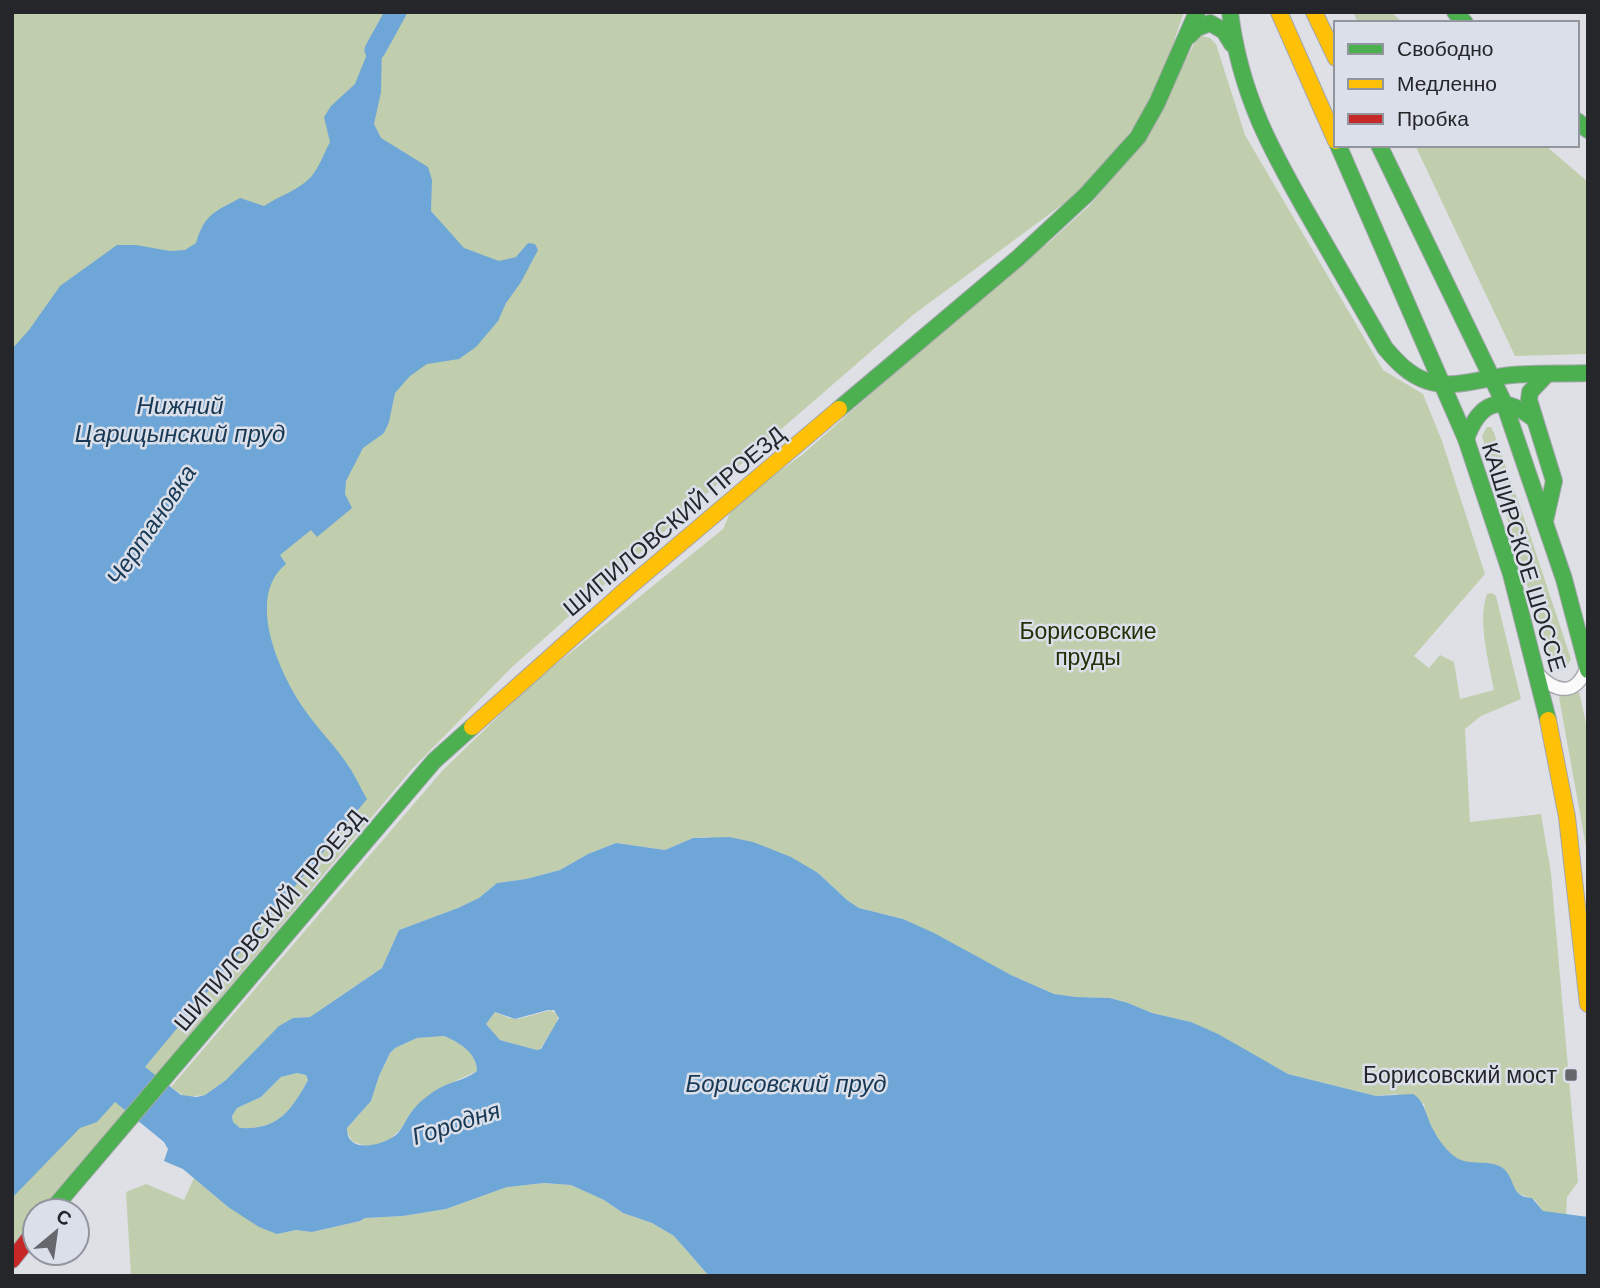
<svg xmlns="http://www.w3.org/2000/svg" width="1600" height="1288" font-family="'DM Sans',sans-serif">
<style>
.green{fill:#c0cead}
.water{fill:#6ea6d7;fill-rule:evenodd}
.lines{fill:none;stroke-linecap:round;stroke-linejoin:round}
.river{stroke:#6ea6d7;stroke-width:21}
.street-casing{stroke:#a4a6ab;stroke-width:15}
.fast-casing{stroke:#a4a6ab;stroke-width:18}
.slow-casing{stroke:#a4a6ab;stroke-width:18}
.jam-casing{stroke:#a4a6ab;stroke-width:18}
.street{stroke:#fafafb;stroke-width:12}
.fast{stroke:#4caf50;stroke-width:16}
.slow{stroke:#ffc107;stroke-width:16}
.jam{stroke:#c62828;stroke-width:16}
.poi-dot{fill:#65676c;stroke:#dadfe9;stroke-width:2.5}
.labels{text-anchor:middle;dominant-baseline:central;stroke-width:5;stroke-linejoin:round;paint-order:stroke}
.street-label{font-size:23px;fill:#24262a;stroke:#dadfe9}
.park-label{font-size:23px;fill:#232f06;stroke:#dadfe9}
.poi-label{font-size:23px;fill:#24262a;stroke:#dadfe9;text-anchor:end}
.water-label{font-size:24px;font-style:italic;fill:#183955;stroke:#dadfe9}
</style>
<rect width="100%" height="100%" fill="#dee0e6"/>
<g class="green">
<path d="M 12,12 L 1184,12 C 1175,36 1169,62 1158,84 C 1139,125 1109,161 1078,193 L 913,315 L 704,496 L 511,668 L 412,769 L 42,1211 L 35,1211 L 35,1219 L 12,1246 Z"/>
<polygon points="1353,12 1391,12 1403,23 1358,23"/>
<path d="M 1202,36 L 1210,38 L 1216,44 L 1245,135 L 1383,370 L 1423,394 L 1442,441 L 1485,574 L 1414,656 L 1429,668 L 1440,655 L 1454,662 L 1460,699 L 1494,690 C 1489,663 1477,620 1487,594 L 1492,593 L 1496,596 L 1521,699 L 1481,716 L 1465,729 L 1470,822 L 1541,814 L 1551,873 L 1578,1182 L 1567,1197 L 1566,1216 L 1543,1211 L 1535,1200 L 1515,1192 C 1511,1184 1509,1174 1502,1168 C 1492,1161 1480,1166 1469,1164 C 1446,1159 1427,1125 1424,1104 L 1396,1094 L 1376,1096 L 1288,1074 L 1191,1022 L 1152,1013 L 1128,1003 L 1110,998 L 1076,997 L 1054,994 L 1011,975 L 903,919 L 859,908 L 847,900 L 818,873 L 753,842 L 705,837 L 693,838 L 665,850 L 616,843 L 588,854 L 560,870 L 526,879 L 497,883 L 479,898 L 458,908 L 399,930 L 382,968 L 310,1017 L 293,1018 L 226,1080 L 205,1095 L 185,1097 L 171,1087 L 443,770 L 532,684 L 723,529 L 730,513 L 744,497 L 802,455 L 1040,244 L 1046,245 L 1090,205 L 1147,136 L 1195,42 Z"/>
<polygon points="1415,145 1545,145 1588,182 1588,354 1515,356"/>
<polygon points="1487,427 1491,427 1494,433 1531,538 1571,659 1565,670 1554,668 1550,661 1482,436"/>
<polygon points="1579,692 1588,732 1588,858 1559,697"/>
<polygon points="551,1010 558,1015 557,1024 540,1049 537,1050 500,1040 486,1024 495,1012 509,1018 518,1019"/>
<path d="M 444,1036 C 459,1042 477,1053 477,1071 L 436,1090 L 412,1111 L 401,1129 L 390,1139 L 376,1145 L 365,1146 L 352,1141 L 347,1132 L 347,1128 L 371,1101 L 379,1076 L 390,1053 L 395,1048 L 417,1038 Z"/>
<path d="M 297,1073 L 306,1075 L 308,1080 C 291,1111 278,1130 240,1128 L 233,1122 L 232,1116 L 237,1108 L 261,1097 L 281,1077 Z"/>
<polygon points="194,1178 228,1207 277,1234 296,1230 312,1232 360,1221 365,1218 403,1216 446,1209 507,1187 544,1183 571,1185 604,1200 623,1213 652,1223 674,1236 709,1276 131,1276 126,1192 146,1184 184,1200"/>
</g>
<path class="water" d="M 386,27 L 382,42 L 381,92 L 374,124 L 381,138 L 428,167 L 432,180 L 431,211 L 464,248 L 499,261 L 516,257 L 528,243 L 535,244 L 538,250 L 521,282 L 506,303 L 498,321 L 476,347 L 459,359 L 427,364 L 410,376 L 395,393 L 389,422 L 384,433 L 363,448 L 346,481 L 345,494 L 352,508 L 317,537 L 311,530 L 280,555 L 286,564 C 245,597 279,671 302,706 C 315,726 332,742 345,761 C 354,773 360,787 367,799 L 145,1067 L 181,1095 L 197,1097 L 205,1095 L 226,1080 L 279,1026 L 293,1018 L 310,1017 L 382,968 L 399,930 L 458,908 L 479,898 L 497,883 L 526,879 L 560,870 L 588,854 L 616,843 L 665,850 L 693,838 L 729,837 L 753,842 L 791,857 L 818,873 L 847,900 L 859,908 L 903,919 L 934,933 L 1011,975 L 1054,994 L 1076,997 L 1110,998 L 1128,1003 L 1152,1013 L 1191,1022 L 1218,1034 L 1288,1074 L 1376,1096 L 1413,1094 C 1426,1102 1426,1118 1434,1131 C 1438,1139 1446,1150 1454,1156 C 1469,1168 1492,1157 1505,1170 C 1516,1182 1511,1197 1532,1198 L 1543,1211 L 1588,1217 L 1588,1276 L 709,1276 L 674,1236 L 652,1223 L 623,1213 L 604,1200 L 571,1185 L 544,1183 L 507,1187 L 446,1209 L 403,1216 L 365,1218 L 360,1221 L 312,1232 L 296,1230 L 277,1234 L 259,1227 L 228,1207 L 183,1169 L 164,1161 L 168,1149 L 164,1142 L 115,1102 L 97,1122 L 80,1128 L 12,1198 L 12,349 L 29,330 L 60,286 L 117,245 L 136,245 L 170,251 L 185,250 L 196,243 C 205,213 215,212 240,198 L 264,206 C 279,196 299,190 311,177 C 319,168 324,153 330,142 L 324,117 L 331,106 L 355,84 L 367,54 ZM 548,1010 L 554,1010 L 559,1018 L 541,1049 L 537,1050 L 500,1040 L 486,1024 L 495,1012 L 515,1019 ZM 444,1036 C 459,1042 477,1053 477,1071 C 465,1081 446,1082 433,1092 C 426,1097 418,1103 413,1110 C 407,1117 404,1126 398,1133 C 386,1145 346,1156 347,1128 L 371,1101 L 379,1076 L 390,1053 L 395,1048 L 417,1038 ZM 297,1073 L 306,1075 L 308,1080 C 291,1111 278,1130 240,1128 L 233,1122 L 232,1116 L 237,1108 L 261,1097 L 281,1077 Z"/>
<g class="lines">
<polyline class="river" points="375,50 396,12"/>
<g class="street-casing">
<path id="street" d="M 1538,674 C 1557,694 1577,696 1587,666"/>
</g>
<g class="fast-casing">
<g id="fast">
<path d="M 1230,12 C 1240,95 1272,152 1313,223 C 1337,265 1361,306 1385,348 C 1397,362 1409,375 1427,381 C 1453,390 1485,377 1512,375 C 1537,373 1563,374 1588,373"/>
<polyline points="1455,12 1465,23"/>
<polyline points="1189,36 1197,28 1210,23 1224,31 1232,44"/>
<polyline points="1577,121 1588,130"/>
<polyline points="1338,145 1466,439 1511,574 1548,720"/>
<polyline points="1379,145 1504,403 1564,579 1588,670"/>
<polyline points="839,409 1018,258 1086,195 1138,137 1157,103 1197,12"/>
<path d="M 1466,439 C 1480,401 1501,394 1533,418"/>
<polyline points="1545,521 1554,481 1529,400 1530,392 1547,374"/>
<polyline points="51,1211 434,761 472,727"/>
</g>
</g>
<g class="slow-casing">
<g id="slow">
<polyline points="1279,12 1336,141"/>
<polyline points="1314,12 1336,58"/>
<polyline points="1548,720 1567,817 1588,1004"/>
<polyline points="472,727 629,587 839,409"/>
</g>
</g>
<g class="jam-casing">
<polyline id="jam" points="12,1260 35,1231"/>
</g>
<use href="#street" class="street"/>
<use href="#fast" class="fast"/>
<use href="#slow" class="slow"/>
<use href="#jam" class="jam"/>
</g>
<rect class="poi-dot" x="1564" y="1068" width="14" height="14" rx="3.5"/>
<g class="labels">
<g class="street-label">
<text transform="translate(674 521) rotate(-40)">ШИПИЛОВСКИЙ ПРОЕЗД</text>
<text transform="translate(1524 557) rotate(73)">КАШИРСКОЕ ШОССЕ</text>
<text transform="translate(269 920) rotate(-50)">ШИПИЛОВСКИЙ ПРОЕЗД</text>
</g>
<g class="park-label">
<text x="1088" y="631">Борисовские<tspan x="1088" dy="26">пруды</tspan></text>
</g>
<g class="poi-label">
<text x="1557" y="1075">Борисовский мост</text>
</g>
<g class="water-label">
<text x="180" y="405">Нижний<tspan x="180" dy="28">Царицынский пруд</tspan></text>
<text transform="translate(151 525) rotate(-56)">Чертановка</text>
<text x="786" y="1083">Борисовский пруд</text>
<text transform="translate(456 1123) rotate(-18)">Городня</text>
</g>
</g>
<rect width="1600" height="1288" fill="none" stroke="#24262a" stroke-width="28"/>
<rect x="1334" y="21" width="245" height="126" fill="#dadfe9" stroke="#91959d" stroke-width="2"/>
<rect x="1348" y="44" width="35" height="10" fill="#4caf50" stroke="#91959d" stroke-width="2"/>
<text x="1397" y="56" font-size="21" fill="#24262a">Свободно</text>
<rect x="1348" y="79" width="35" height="10" fill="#ffc107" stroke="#91959d" stroke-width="2"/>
<text x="1397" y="91" font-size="21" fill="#24262a">Медленно</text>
<rect x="1348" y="114" width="35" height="10" fill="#c62828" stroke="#91959d" stroke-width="2"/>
<text x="1397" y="126" font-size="21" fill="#24262a">Пробка</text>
<g transform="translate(56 1232) rotate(29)"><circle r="33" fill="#dadfe9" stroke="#91959d" stroke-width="2"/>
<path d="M0-5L12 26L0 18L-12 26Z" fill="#65676c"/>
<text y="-10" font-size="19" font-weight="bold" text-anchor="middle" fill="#24262a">С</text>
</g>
</svg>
